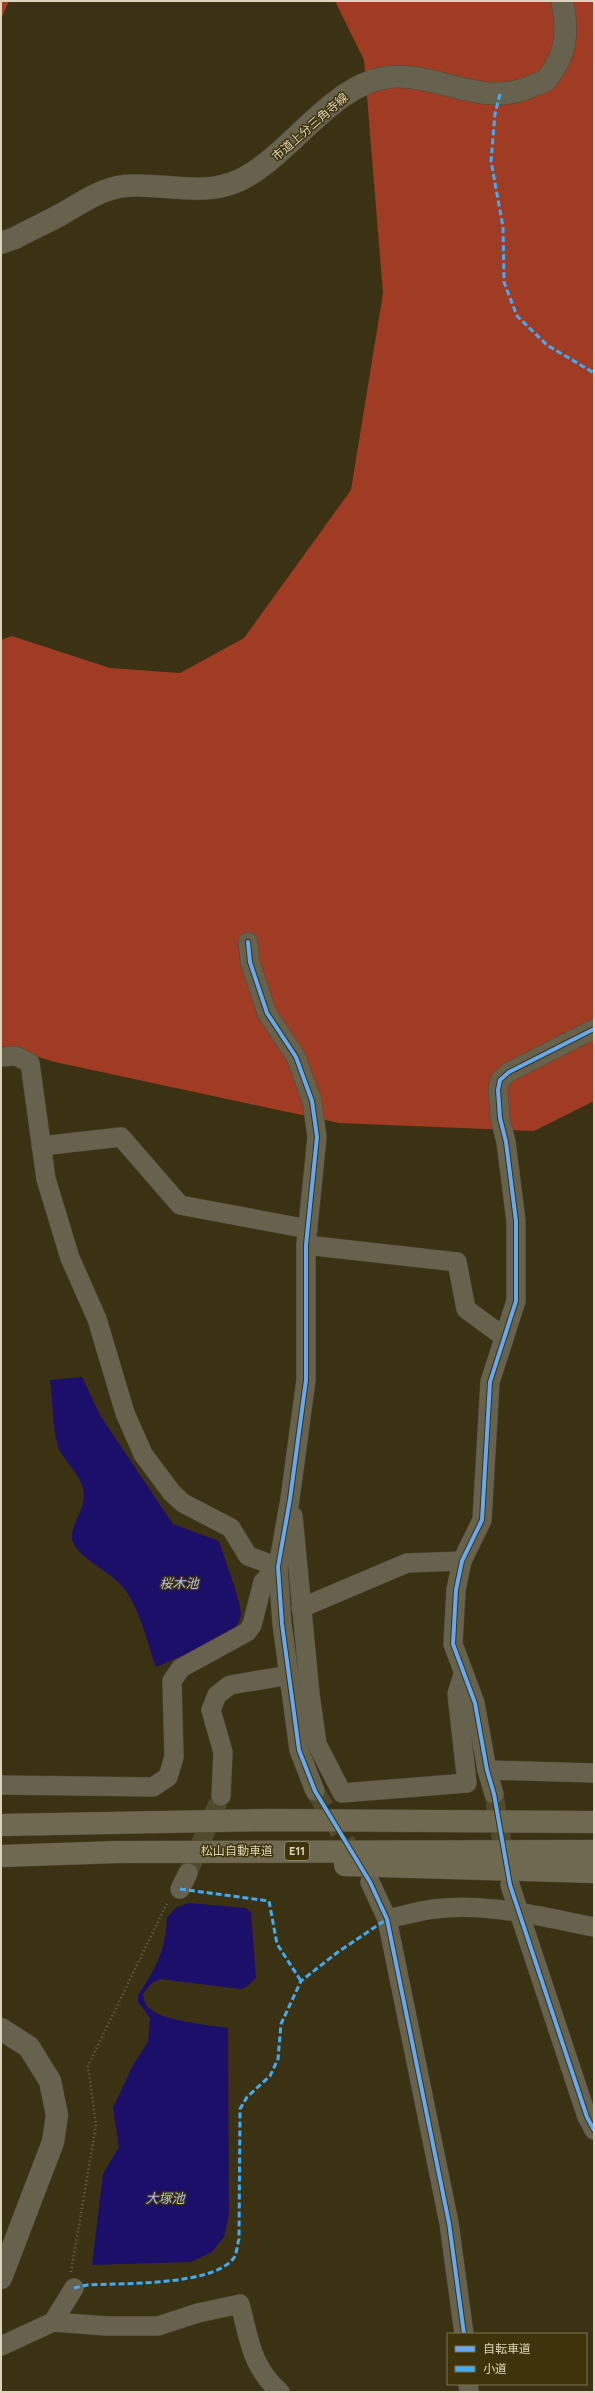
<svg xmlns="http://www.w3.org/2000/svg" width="595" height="2393" font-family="Figtree,'Noto Sans JP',sans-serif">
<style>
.green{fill:#9f3c23}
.water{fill:#1b0f6a}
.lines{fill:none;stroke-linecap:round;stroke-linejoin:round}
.minor-tunnel{stroke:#524a2c;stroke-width:19;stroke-dasharray:19 10;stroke-linecap:butt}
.minor-casing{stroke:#4f4a35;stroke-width:20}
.tertiary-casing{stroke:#4f4a35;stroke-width:23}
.motorway-casing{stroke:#4f4a35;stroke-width:23}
.path{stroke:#6c6854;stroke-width:2.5;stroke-dasharray:1 3;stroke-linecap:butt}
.minor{stroke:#67624e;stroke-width:19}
.tertiary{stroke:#67624e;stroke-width:22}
.motorway{stroke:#706951;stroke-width:22}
.quiet{stroke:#42abf6;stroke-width:3;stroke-dasharray:6 3;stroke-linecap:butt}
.cycleway-casing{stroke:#3e330a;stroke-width:6}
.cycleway{stroke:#66a8f1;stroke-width:4}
.labels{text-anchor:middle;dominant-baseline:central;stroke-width:3;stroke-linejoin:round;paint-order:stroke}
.shield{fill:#3e330a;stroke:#ada486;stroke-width:1}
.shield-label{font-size:11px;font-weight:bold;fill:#ddd5bb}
.street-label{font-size:12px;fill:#ddd5bb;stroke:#3e330a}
.water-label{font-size:13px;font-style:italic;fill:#b5c2f7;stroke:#3e330a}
</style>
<rect width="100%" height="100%" fill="#3a3213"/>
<g class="green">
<polygon points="1,1 9,1 1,19"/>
<polygon points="335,1 594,1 594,1101 534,1131 339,1123 55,1062 1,1046 1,640 12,636 110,668 180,673 244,638 351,490 383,293 364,60"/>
</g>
<g class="water">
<path d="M 82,1377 L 100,1415 L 173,1524 L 219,1541 C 224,1558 240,1598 241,1613 C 241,1623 232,1631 226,1637 L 156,1667 C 147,1642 138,1600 118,1582 C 104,1568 82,1560 73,1542 C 67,1529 85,1511 84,1494 C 83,1475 62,1460 58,1446 C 52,1427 53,1400 50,1380 Z"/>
<path d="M 189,1903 L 245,1908 L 251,1912 L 256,1978 L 246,1987 L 240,1989 L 160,1979 L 152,1983 L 143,1994 C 144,2000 145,2004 149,2008 C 162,2021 209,2025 228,2028 L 229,2215 L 224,2237 L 212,2252 L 191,2262 L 92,2265 L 103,2174 L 119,2147 L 113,2108 L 133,2065 L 148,2042 L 150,2018 L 138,2002 L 138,1995 C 156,1969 166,1949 167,1917 L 177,1907 Z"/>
</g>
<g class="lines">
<g class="minor-tunnel">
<polyline points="315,1791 358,1862"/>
<polyline points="494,1794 506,1866"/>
<polyline points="188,1873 221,1796"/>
</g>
<g class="minor-casing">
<g id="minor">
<polyline points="248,942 250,962 267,1013 296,1057 312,1101 317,1137 306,1245 306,1380 290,1499 278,1567 282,1624 299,1750 315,1791"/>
<polyline points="1,1057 16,1056 30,1063 46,1179 70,1258 97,1319 125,1413 143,1454 172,1493 183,1503 231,1528 248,1556 278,1567"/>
<polyline points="41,1146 121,1137 180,1205 308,1229"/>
<polyline points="306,1245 457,1262 466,1309 504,1337"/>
<polyline points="293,1516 310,1694 317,1744 342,1793 467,1783 457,1694 463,1675"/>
<polyline points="301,1608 407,1563 462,1561"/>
<polyline points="487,1770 594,1773"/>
<polyline points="1,1785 153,1787 168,1777 174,1757 172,1681 181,1668 247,1632 252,1625 263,1582 278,1567"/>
<polyline points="494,1794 487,1770 475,1703 453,1644 456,1590 462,1561 482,1520 490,1382 516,1301 516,1221 506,1142 500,1118 498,1090 500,1080 509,1072 594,1029"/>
<polyline points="221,1796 223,1752 211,1710 217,1695 230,1685 290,1675"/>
<polyline points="370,1882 387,1919 449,2223 464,2334"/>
<polyline points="510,1885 587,2117 594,2130"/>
<polyline points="180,1889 188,1873"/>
<path d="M 387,1919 C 402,1916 418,1911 434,1909 C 487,1902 542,1917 594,1927"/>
<path d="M 53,2322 L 107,2326 L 158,2326 L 198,2313 L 240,2304 C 249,2338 251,2367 280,2392"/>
<polyline points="1,2346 53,2322 74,2288"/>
<polyline points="468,2384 469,2392"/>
</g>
</g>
<g class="tertiary-casing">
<g id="tertiary">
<path d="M 1,243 L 15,238 C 30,230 45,223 60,215 C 80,204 100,189 124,186 C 163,182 202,198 240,180 C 290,156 333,82 390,77 C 437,72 484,110 534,85 C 538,84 543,82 546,80 C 549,77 552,72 554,69 C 568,47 567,25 562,1"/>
<polyline points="1,2029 29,2047 50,2081 57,2115 53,2142 1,2278"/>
</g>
</g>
<g class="motorway-casing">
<g id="motorway">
<polyline points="1,1825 269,1820 594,1822"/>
<polyline points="1,1856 118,1852 594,1851"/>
<polyline points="345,1865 594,1872"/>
</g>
</g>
<polyline class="path" points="71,2272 96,2125 88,2066 168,1901"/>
<use href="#minor" class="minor"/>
<use href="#tertiary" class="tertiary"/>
<use href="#motorway" class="motorway"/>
<g class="quiet">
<polyline points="500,94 495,114 491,161 503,227 504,282 517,316 547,345 594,373"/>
<polyline points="180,1889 269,1901 277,1944 301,1981"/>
<path d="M 74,2288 L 87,2285 C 121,2283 211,2286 233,2259 C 237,2255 237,2245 239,2239 L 240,2109 L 247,2097 L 270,2076 L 278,2059 L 281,2024 L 301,1981 L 338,1952 L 387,1919"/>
</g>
<g class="cycleway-casing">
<g id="cycleway">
<polyline points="248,942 250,962 267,1013 296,1057 312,1101 317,1137 306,1245 306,1380 290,1499 278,1567 282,1624 299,1750 315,1791 370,1882 387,1919 449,2223 464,2334"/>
<polyline points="594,1029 509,1072 500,1080 498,1090 500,1118 506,1142 516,1221 516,1301 490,1382 482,1520 462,1561 456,1590 453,1644 475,1703 487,1770 494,1794 510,1885 587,2117 594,2130"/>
</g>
</g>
<use href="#cycleway" class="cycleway"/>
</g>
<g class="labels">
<rect class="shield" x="285" y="1842" width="24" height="18" rx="3"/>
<g class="shield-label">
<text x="297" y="1851">E11</text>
</g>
<g class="street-label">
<text transform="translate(310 127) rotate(-41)">市道上分三角寺線</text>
<text x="237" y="1851">松山自動車道</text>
</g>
<g class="water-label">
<text x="179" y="1583">桜木池</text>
<text x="165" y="2198">大塚池</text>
</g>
</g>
<rect width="595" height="2393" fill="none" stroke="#ddd5bb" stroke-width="4"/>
<rect x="447" y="2333" width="140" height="52" fill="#3e330a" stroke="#7e7451"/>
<rect x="455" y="2346" width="20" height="6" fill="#66a8f1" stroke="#7e7451"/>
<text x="483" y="2353" font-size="12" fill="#ddd5bb">自転車道</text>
<rect x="455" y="2366" width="20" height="6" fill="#42abf6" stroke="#7e7451"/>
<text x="483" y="2373" font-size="12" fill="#ddd5bb">小道</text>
</svg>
